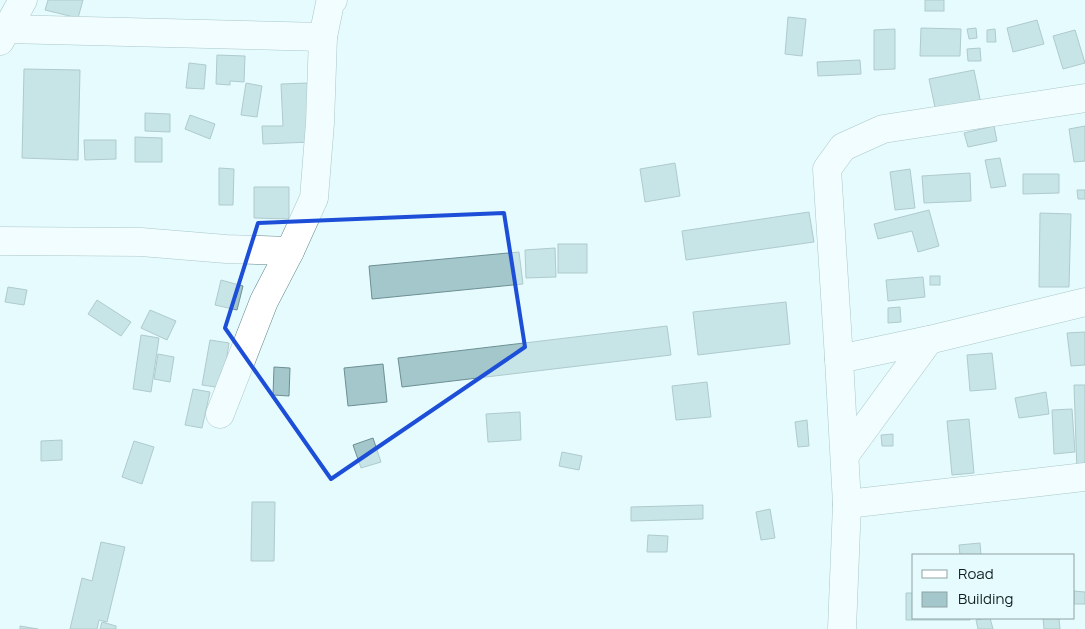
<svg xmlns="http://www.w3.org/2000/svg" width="1085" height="629" font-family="Manrope,sans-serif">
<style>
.building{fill:#a3c7cb;stroke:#6d8f93}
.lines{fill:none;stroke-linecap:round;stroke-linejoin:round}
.minor-casing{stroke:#66888b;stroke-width:29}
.minor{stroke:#fff;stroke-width:28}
.marked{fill:none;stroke:#1d4ed8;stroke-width:4;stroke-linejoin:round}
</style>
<rect width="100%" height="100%" fill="#e5fbfd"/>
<g class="building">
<polygon points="48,0 83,0 78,18 45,10"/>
<rect x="925" y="0" width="19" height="11"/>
<polygon points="788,17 806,19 802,56 785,54"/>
<polygon points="1037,20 1044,44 1013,52 1007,28"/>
<polygon points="921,28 961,29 960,56 920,56"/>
<polygon points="976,28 977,38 969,39 967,29"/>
<polygon points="895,29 895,69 874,70 874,30"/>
<polygon points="995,29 996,42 987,42 987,30"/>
<polygon points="1075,30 1085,63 1063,69 1053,36"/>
<polygon points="980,48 981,61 968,61 967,49"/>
<polygon points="217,55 245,56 244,82 230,81 230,85 216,84"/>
<polygon points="860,60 861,74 818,76 817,62"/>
<polygon points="189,63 206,65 204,89 186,88"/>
<polygon points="24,69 80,70 78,160 22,158"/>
<polygon points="974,70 981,104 936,112 929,79"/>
<polygon points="246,83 262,86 257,117 241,115"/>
<polygon points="308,83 311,142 263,144 262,126 283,126 281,84"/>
<polygon points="145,113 170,114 170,132 145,131"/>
<polygon points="190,115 215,124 210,139 185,129"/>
<polygon points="994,126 997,141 968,147 964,133"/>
<polygon points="1085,126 1085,161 1074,162 1069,129"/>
<polygon points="135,137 162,138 162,162 135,162"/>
<polygon points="84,140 116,140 116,159 85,160"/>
<polygon points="1000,158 1006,186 991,188 985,160"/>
<polygon points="675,163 680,196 645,202 640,169"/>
<polygon points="219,168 234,169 233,205 219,205"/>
<polygon points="910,169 915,208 895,210 890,172"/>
<polygon points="970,173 971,201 924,203 922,176"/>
<polygon points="1023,174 1059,174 1059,193 1023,194"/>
<polygon points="254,187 289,187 289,219 254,218"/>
<polygon points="1077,190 1085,190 1085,199 1078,199"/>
<polygon points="929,210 939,246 918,252 912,231 878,239 874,224"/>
<polygon points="809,212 814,242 686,260 682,231"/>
<polygon points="1040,213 1071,214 1069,287 1039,287"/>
<rect x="558" y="244" width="29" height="29"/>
<polygon points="555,248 556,277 526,278 525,250"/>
<polygon points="519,252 523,284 372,299 369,266"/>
<rect x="930" y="276" width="10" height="9"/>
<polygon points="923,277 925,297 888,301 886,280"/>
<polygon points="221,280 243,286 237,310 215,305"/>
<polygon points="8,287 27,290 24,305 5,302"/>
<polygon points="97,300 131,322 121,336 88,314"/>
<polygon points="786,302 790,344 698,355 693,312"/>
<polygon points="900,307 901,322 888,323 888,308"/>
<polygon points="150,310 176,321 167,340 141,328"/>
<polygon points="667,326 671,355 402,387 398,358"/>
<polygon points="1085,332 1085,365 1071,366 1067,333"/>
<polygon points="141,335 159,338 151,392 133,389"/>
<polygon points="210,340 229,343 222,388 202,385"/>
<polygon points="992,353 996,389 970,391 967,355"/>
<polygon points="158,354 174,357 170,382 154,379"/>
<polygon points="383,364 387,402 348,406 344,368"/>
<polygon points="274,367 290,368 289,396 273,395"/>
<polygon points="707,382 711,417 676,420 672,386"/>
<polygon points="1074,385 1085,385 1085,471 1077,472"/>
<polygon points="193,389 210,392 202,428 185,425"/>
<polygon points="1046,392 1049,414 1019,418 1015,398"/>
<polygon points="1072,409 1075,452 1054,454 1052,410"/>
<polygon points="520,412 521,440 488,442 486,414"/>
<polygon points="969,419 974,473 952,475 947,421"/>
<polygon points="807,420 809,446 798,447 795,422"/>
<polygon points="893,434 893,446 882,446 881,435"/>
<polygon points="373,438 381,462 361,468 353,445"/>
<polygon points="62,440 62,460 41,461 41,441"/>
<polygon points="134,441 154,447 142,484 122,477"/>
<polygon points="562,452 582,456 579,470 559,466"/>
<polygon points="252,502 275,502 274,561 251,561"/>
<polygon points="703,505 703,519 631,521 631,507"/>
<polygon points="770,509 775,538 761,540 756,512"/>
<polygon points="648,535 668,536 667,552 647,552"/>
<polygon points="101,542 125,547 107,622 99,620 97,629 70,629 82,578 92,581"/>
<polygon points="980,543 981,555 960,555 959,545"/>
<polygon points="1074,591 1085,592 1085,604 1074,604"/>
<polygon points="906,593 914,593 914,618 970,618 970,620 906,620"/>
<polygon points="986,618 990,618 993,629 978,629 976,620"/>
<polygon points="1043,618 1059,618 1060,629 1044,629"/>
<polygon points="102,622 116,626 116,629 100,629"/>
<polygon points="20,626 38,629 20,629"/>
</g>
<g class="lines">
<g class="minor-casing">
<g id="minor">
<polyline points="7,29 323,37"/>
<polyline points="0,41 23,0"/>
<polyline points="0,241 141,242 226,249 290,251"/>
<polyline points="839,359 827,169 843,147 883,129 1085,98"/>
<polyline points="220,414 264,301 290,251 314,198 320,123 323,37 330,3 333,0"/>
<polyline points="845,455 929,340"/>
<polyline points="847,504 1085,477"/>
<polyline points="842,629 847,504 839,359 929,340 1085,302"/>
</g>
</g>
<use href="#minor" class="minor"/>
</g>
<path d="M0 0H1085V629H0ZM 504,213 L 525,347 L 331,479 L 225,328 L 258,223 Z" fill="#e5fbfd" fill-opacity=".55" fill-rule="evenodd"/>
<path class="marked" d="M 504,213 L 525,347 L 331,479 L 225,328 L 258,223 Z"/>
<rect x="912" y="554" width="162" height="65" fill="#e5fbfd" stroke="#91a3a5"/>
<rect x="922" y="570" width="25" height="8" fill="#ffffff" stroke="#91a3a5"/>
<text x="958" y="579" font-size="15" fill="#122021">Road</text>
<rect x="922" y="592" width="25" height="15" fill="#a3c7cb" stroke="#91a3a5"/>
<text x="958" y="604" font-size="15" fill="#122021">Building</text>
</svg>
